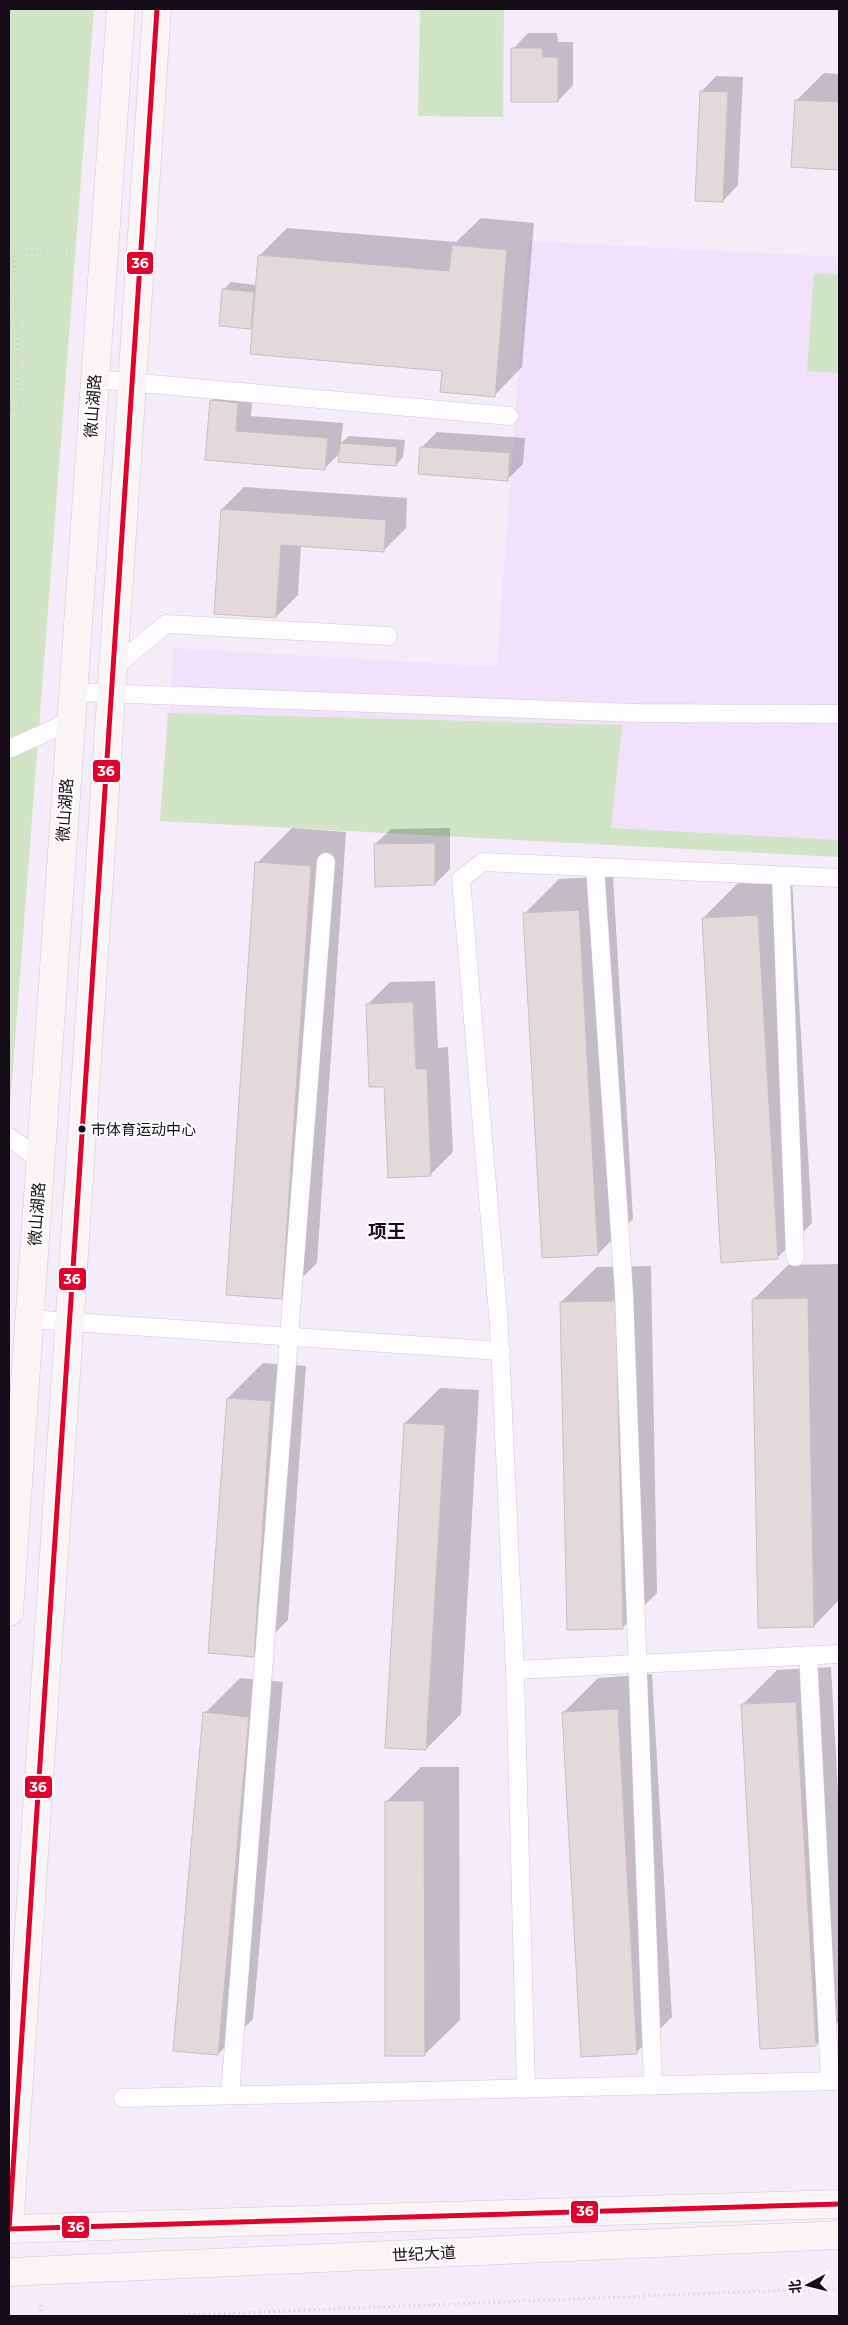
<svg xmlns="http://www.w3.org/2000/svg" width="848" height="2325" font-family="Montserrat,'Noto Sans SC',sans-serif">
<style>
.built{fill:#f2e1fa}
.green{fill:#d1e5c6}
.shadow{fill:#0003}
.building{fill:#e2d9da;stroke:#c9bfc2}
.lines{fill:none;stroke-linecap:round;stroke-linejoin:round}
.lane-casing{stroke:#d0c9d4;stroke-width:19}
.secondary-casing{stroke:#d0c9d4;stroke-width:29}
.path{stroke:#d0cdd2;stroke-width:3;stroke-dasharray:1 4;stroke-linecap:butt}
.lane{stroke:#fdfcfe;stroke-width:18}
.secondary{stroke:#f9f4f6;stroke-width:28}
.bus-1-casing{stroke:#fff;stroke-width:9}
.bus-1{stroke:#e4002b;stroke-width:5}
.bus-dot{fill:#140d17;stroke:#fff;stroke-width:2}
.labels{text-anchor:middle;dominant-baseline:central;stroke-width:4;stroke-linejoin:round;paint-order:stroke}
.bus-label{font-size:15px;fill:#140d17;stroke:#fff;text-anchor:start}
.street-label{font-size:16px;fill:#140d17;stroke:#fff}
.quarter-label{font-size:19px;font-weight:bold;fill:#140d17;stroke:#fff}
.line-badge{stroke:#fff;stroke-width:2}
.badge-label{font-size:14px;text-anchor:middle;font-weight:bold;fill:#fff}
</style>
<rect width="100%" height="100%" fill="#f4ecf8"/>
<polygon class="built" points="528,241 839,257 839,857 160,821 174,648 497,667"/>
<g class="green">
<polygon points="9,9 94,9 9,1120"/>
<polygon points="420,9 504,9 503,117 418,116"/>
<polygon points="814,273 839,275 839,373 807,371"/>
<polygon points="168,713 622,725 611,828 839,840 839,857 160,821"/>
</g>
<g class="shadow">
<polygon points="528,33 557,33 558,42 573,42 573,85 558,101 513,49"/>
<polygon points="824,73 839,74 839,169 792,166 796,101"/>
<polygon points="716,76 743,77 738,185 723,201 701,92"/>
<polygon points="481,218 534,223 522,367 495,395 443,369 254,325 251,328 223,290 231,282 257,285 259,256 287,228 456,242"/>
<polygon points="227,385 253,387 251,416 343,423 341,443 349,436 405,440 403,457 396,465 340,453 325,468 207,459 212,401"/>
<polygon points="437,432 525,438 523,464 507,480 420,473 422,447"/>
<polygon points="244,487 407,498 406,528 383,551 301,545 298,595 276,617 222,509"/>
<polygon points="292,828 346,832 317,1263 282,1298 257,863"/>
<polygon points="450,828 450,869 435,884 375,844 391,829"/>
<polygon points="613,876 633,1219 598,1254 524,914 559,879"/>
<polygon points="792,880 812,1223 777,1258 703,918 738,883"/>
<polygon points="435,981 438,1048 448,1047 453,1152 430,1175 386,1085 367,1005 390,982"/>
<polygon points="839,1264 839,1600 814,1626 753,1300 788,1265"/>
<polygon points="651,1266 657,1593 622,1628 561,1302 597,1267"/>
<polygon points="263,1363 306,1366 288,1620 253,1655 228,1398"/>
<polygon points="440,1388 479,1390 461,1714 426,1749 405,1423"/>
<polygon points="831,1667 839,1809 839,2021 816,2045 742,1705 777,1670"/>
<polygon points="652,1674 672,2017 637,2052 563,1713 598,1678"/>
<polygon points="240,1678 283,1682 253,2019 218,2054 205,1713"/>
<polygon points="421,1767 459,1767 460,2020 424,2055 386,1802"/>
</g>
<g class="building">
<polygon points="511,48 542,48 543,57 558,57 558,102 511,102"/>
<polygon points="700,91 728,92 723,202 695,201"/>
<polygon points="795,100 839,102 839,170 791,167"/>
<polygon points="452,245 507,250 495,397 440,392 442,371 250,354 258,255 449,271"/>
<polygon points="222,289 254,292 251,329 219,326"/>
<polygon points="210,400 238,403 236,431 328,438 325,470 205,460"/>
<polygon points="340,443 397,447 396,466 338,462"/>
<polygon points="420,447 510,453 508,481 418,474"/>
<polygon points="221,509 386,520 384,552 281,545 276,618 214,614"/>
<polygon points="435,843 435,885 375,887 374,844"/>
<polygon points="255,862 311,866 282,1299 226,1295"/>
<polygon points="579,910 598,1255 542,1258 523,913"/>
<polygon points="758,915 778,1259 721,1263 702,918"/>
<polygon points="413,1002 416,1069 427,1069 431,1176 388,1178 384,1087 369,1087 366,1004"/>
<polygon points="808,1298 814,1627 758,1628 752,1299"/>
<polygon points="616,1301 623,1629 567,1630 560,1302"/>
<polygon points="227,1398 271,1401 254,1657 208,1653"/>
<polygon points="404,1423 445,1425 426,1750 385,1748"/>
<polygon points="796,1702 816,2046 760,2049 741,1704"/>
<polygon points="618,1709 637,2054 581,2057 562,1712"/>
<polygon points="203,1712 249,1717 218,2055 173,2051"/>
<polygon points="385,1801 424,1801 425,2056 385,2056"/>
</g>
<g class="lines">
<g class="lane-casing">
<g id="lane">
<polyline points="95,379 509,416"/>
<polyline points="112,669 166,624 388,636"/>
<polyline points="73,692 637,713 839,714"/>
<polyline points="9,749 71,721"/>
<polyline points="595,867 624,1293 653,2086"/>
<polyline points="781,876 795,1257"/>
<polyline points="9,1137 40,1160"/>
<polyline points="29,1319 501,1351"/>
<polyline points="808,1655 830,2081"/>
<polyline points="515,1670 839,1654"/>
<polyline points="526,2089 515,1670 499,1326 461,879 483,862 839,878"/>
<polyline points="230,2095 326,862"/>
<polyline points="123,2098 839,2081"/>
</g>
</g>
<g class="secondary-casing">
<g id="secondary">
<polyline points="157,9 9,2229 839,2204"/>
<polyline points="9,1612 121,9"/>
<polyline points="9,2272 839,2235"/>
</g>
</g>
<g class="path">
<polyline points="9,251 14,251 19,408 9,409"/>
<polyline points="14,251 73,254"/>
<polyline points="40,2316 41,2302"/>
<polyline points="164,2316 839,2288"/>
</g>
<use href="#lane" class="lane"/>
<use href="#secondary" class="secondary"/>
<g class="bus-1-casing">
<polyline id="bus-1" points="157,9 9,2229 839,2204"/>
</g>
<use href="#bus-1" class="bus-1"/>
</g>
<circle class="bus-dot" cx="82" cy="1129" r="4.5"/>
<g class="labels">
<g class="bus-label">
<text x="91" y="1129">市体育运动中心</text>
</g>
<g class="street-label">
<text transform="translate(93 406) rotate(-86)">微山湖路</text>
<text transform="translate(65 810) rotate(-86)">微山湖路</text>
<text transform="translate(37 1214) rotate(-86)">微山湖路</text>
<text transform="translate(424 2254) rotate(-3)">世纪大道</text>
</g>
<g class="quarter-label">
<text x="387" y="1231">项王</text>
</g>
</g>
<g class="line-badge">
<rect x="126" y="251" width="28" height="24" rx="5" fill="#e4002b"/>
<rect x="92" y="759" width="29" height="24" rx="5" fill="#e4002b"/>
<rect x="58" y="1267" width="29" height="24" rx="5" fill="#e4002b"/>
<rect x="24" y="1775" width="29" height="24" rx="5" fill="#e4002b"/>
<rect x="570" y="2200" width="29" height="24" rx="5" fill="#e4002b"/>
<rect x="61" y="2215" width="29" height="24" rx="5" fill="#e4002b"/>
</g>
<g class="badge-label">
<text x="140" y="268">36</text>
<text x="106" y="776">36</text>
<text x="72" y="1284">36</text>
<text x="38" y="1792">36</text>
<text x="585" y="2216">36</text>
<text x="76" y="2232">36</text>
</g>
<rect width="848" height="2325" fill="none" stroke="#140d17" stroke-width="20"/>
<g transform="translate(808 2285) rotate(263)" stroke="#ffffff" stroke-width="4" paint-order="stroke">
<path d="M0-4L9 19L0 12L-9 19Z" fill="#140d17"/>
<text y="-8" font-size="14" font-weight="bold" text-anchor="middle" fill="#140d17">北</text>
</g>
</svg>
